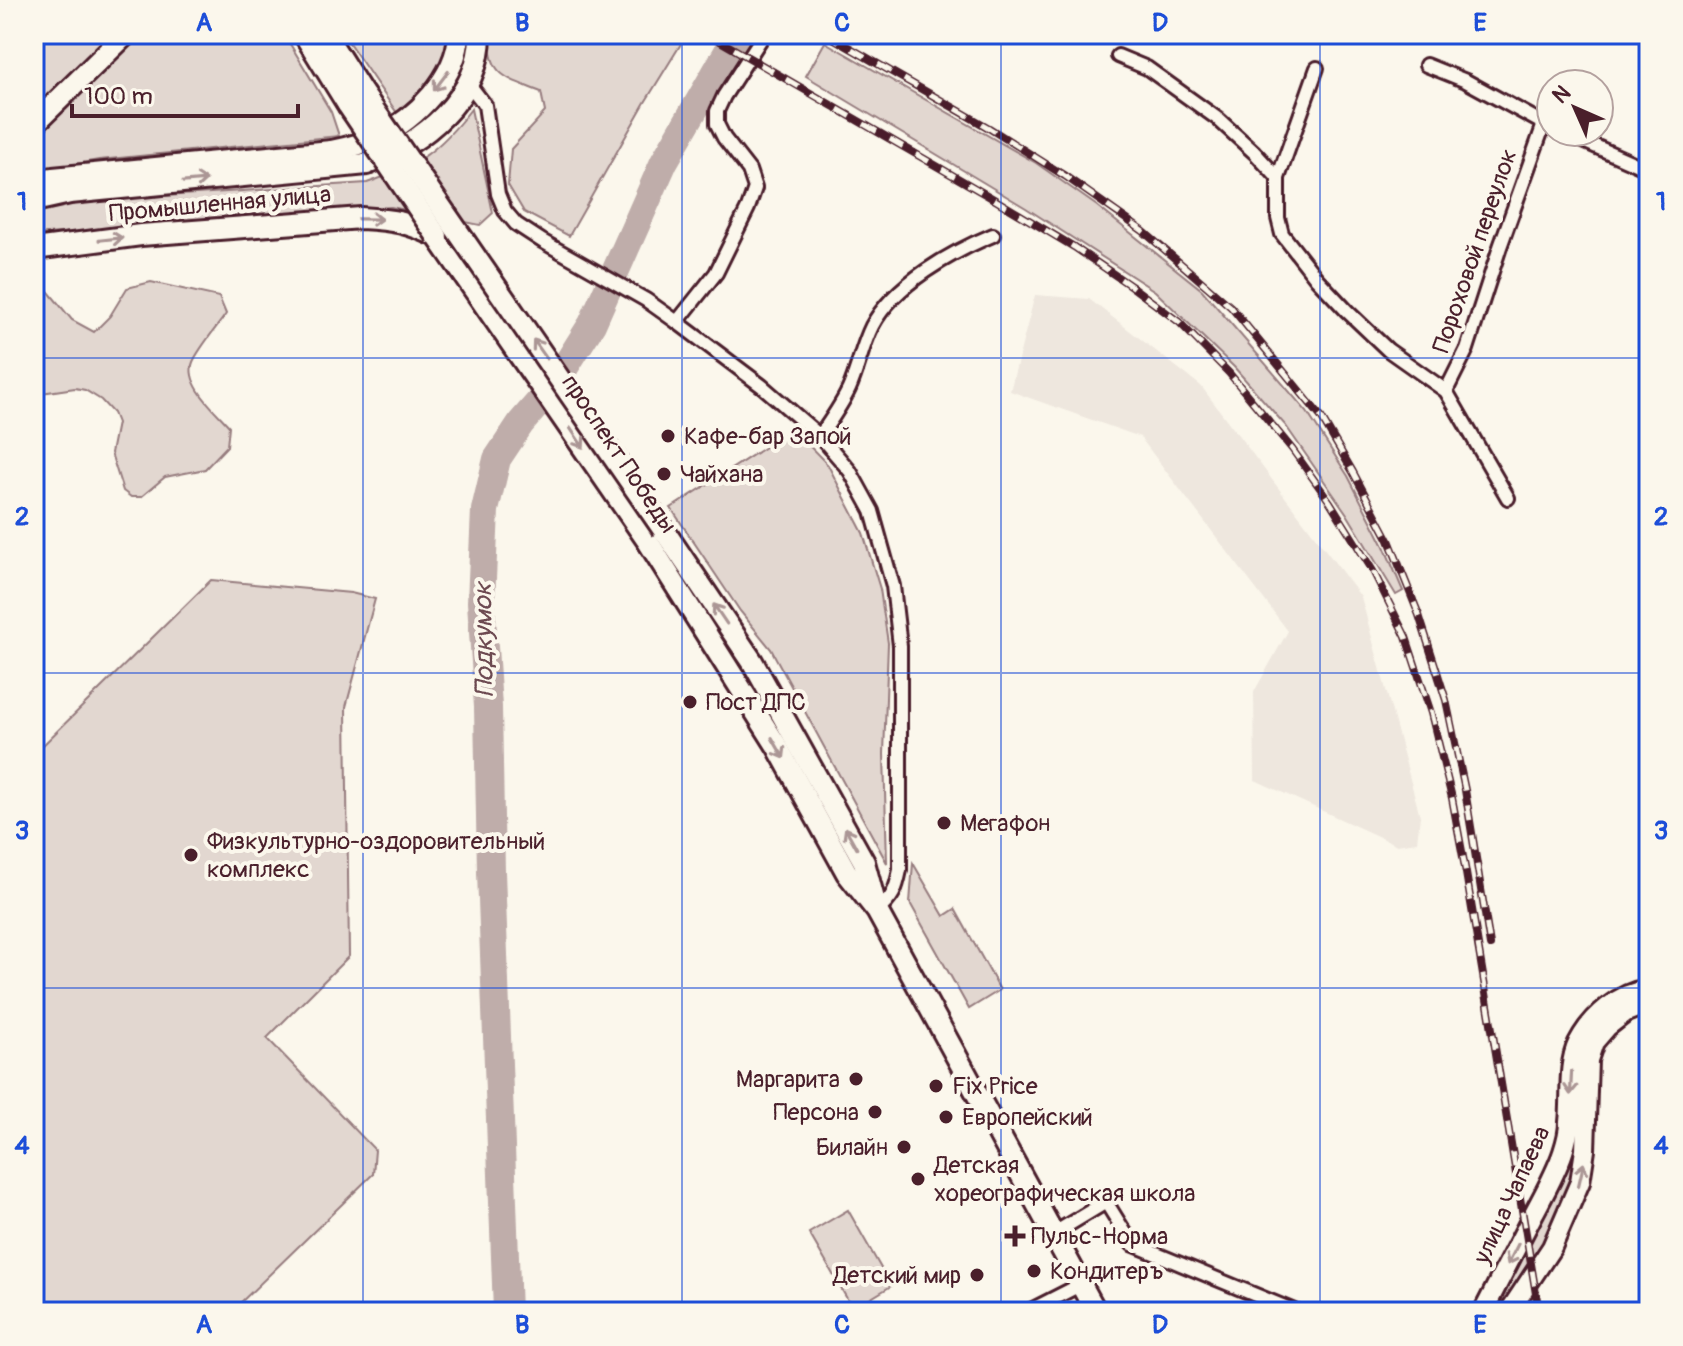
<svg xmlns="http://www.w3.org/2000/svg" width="1683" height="1346" font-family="Pangolin,sans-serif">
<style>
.built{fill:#eee7de}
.green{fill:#e2d7d0;stroke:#967b7e;stroke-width:2}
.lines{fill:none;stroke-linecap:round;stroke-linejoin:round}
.river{stroke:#bfadaa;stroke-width:28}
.street-casing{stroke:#4a1f2b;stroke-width:18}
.secondary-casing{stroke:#4a1f2b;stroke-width:24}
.primary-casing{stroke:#4a1f2b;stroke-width:26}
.street{stroke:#fbf7ec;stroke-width:12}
.secondary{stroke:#fbf7ec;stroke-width:18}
.primary{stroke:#fbf7ec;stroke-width:20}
.rail-casing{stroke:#4a1f2b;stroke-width:8}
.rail{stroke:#fbf7ec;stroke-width:5;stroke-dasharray:15;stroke-linecap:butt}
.primary-bridge-casing{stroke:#4a1f2b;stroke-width:26;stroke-linecap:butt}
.primary-bridge{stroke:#fbf7ec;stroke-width:20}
.oneway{stroke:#ab9695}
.grid{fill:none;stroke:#1d4ed8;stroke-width:2;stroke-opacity:0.55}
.poi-dot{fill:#4a1f2b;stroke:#fbf7ec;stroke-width:3}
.labels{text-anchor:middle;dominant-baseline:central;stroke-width:8;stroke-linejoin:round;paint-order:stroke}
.street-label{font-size:24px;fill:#4a1f2b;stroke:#fbf7ec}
.poi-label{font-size:24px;fill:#4a1f2b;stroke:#fbf7ec;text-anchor:start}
.water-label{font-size:26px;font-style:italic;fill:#6d4a51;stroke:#fbf7ec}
.neatline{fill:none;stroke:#1d4ed8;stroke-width:3}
.grid-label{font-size:26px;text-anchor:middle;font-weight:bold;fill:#1d4ed8}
</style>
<rect width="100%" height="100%" fill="#fbf7ec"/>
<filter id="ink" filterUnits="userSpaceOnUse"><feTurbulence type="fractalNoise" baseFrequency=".0125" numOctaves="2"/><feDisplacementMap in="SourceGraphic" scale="16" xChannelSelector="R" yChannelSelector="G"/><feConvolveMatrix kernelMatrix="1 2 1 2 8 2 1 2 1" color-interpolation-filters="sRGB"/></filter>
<g filter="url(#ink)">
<polygon class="built" points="1035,295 1089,299 1201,386 1361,597 1420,816 1417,842 1397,845 1255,780 1254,692 1288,631 1140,437 1010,391"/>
<g class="green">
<polygon points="34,34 111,34 34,111"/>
<polygon points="140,34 284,34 331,112 339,136 99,160 34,171 34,137"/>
<path d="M 343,34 L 447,34 C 447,67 421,94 397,113 Z"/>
<path d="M 490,34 L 687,34 L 644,104 L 569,236 L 524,212 L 508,185 L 511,149 L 545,112 L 541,92 C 507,78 488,77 490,34 Z"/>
<polygon points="825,42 1036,163 1097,206 1202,290 1307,412 1348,476 1384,546 1403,591 1396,595 1347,514 1286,426 1234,367 1155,291 1026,208 806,76"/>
<path d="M 471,109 L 493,213 L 480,225 L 391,207 L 34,235 L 34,211 L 72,202 L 367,183 C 418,165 438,152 471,109 Z"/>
<path d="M 34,274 L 72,320 L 94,332 L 110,316 L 127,288 L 151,282 L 219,297 L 226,314 C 217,327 199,348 193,362 C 184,384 216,411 229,426 L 227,446 L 205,469 L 165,477 L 141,497 L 131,497 L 123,491 L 111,453 L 117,423 L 113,413 L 101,400 L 85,390 L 75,388 L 34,394 Z"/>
<polygon points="793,429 828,465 863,533 880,589 888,643 884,754 887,863 771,649 740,611 671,508"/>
<polygon points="211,580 351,593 375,599 346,707 349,956 267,1038 375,1150 373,1174 231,1312 39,1312 34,1307 34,754"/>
<polygon points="913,863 944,916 955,909 1000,990 969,1009 910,903"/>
<polygon points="1577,1129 1572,1177 1545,1242 1500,1312 1491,1312"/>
<polygon points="848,1210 891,1286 853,1309 809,1233"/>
</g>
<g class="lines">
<polyline class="river" points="507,1312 491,872 488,707 481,602 485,510 497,459 521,423 553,386 592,324 664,162 738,34"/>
<g class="street-casing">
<g id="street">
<polyline points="1118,56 1147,68 1218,119 1254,152 1278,178 1278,218 1282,234 1317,279 1347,311 1388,350 1446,391 1508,498"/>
<polyline points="1426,65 1466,81 1548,126"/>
<path d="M 468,83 L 485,105 L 498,194 L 505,211 L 516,224 L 542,241 L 646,300 L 677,322 L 762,386 L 799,418 L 820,436 L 850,471 L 872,511 L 893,586 L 900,646 L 900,870 C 896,890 893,898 877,911"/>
<polyline points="1563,132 1649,170"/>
<polyline points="1278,178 1317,68"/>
<polyline points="677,322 716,273 748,208 755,188 749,170 724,138 717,124 717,111 724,96 764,34"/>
<polyline points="1446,391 1467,349 1500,247 1544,124"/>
<path d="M 820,436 C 830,421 841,406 849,389 C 858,369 862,346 872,326 C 894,284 952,252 993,235"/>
<polyline points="1053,1234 1106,1202 1132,1244 1297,1312"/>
<polyline points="1027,1312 1080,1285"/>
</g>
</g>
<g class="secondary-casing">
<g id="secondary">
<path d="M 1483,1312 C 1500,1279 1517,1246 1534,1213 C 1544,1194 1556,1173 1563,1152 C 1566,1143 1569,1132 1569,1122 C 1572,1097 1567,1066 1578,1043 C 1592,1016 1619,993 1649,989"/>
<polyline points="1509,1312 1552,1247 1580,1182 1585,1150 1588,1060 1594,1042 1607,1027 1626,1012 1649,1003"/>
</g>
</g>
<g class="primary-casing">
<g id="primary">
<polyline points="304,34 348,105"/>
<polyline points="325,34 363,94"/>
<polyline points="34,124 126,34"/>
<path d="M 34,181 L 53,178 L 331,151 C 347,148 363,144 378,137 C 416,119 457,77 459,34"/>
<path d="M 34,201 L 70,193 L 367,164 C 422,143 480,99 480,34"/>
<path d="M 34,249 L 141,235 L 361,218 C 395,220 407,222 437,236 L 647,540 L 777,746 L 847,873 L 877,911 L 1096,1312"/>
<polyline points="663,529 752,661 864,862 875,903"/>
</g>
</g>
<use href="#street" class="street"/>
<use href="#secondary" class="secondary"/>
<use href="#primary" class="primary"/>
<g class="rail-casing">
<g id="rail">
<polyline points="708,34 992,198 1074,247 1131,286 1179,322 1229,373 1292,449 1330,502 1373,571 1406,637 1431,713 1452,798 1466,873 1539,1312"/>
<polyline points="826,34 989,128 1065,176 1143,231 1231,307 1321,417 1353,472 1389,540 1419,615 1446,700 1465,790 1490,945"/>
</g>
</g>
<use href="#rail" class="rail"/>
<g class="primary-bridge-casing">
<g id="primary-bridge">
<polyline points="363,94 663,529"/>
<polyline points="348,105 437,236"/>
</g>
</g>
<use href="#primary-bridge" class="primary-bridge"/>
</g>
<defs><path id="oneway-shaft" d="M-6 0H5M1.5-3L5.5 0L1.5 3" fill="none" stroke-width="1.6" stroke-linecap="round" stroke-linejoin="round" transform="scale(2)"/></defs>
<g class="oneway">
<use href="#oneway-shaft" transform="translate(441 81) rotate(127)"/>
<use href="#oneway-shaft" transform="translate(195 181) rotate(-5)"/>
<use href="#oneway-shaft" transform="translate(370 219) rotate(1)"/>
<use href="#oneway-shaft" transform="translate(111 239) rotate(-6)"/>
<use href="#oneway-shaft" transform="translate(540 349) rotate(-125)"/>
<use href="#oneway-shaft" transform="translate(577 438) rotate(56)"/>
<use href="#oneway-shaft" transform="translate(720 614) rotate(-124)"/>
<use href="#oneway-shaft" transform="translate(778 748) rotate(60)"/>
<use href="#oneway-shaft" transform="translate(851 838) rotate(-119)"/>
<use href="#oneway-shaft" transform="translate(1571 1083) rotate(93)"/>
<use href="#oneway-shaft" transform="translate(1581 1175) rotate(-77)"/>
<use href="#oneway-shaft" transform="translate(1513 1254) rotate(117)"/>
</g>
</g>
<path class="grid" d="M 363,34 L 363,1312M 682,34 L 682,1312M 1001,34 L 1001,1312M 1320,34 L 1320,1312M 34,358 L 1649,358M 34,673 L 1649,673M 34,988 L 1649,988"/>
<g class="poi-dot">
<circle cx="668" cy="436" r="8"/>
<circle cx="664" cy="474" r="8"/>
<circle cx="690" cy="702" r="8"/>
<circle cx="944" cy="823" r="8"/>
<circle cx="191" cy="855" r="8"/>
<circle cx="856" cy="1079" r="8"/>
<circle cx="936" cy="1086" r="8"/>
<circle cx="875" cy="1112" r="8"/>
<circle cx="946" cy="1117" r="8"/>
<circle cx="904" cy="1147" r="8"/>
<circle cx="918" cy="1179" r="8"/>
<path d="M1011 1224h8v8h8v8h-8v8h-8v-8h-8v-8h8z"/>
<circle cx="1034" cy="1271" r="8"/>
<circle cx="977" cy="1275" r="8"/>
</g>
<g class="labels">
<g class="street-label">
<text transform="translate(220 204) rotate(-5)">Промышленная улица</text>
<text transform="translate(1475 251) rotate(-71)">Пороховой переулок</text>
<text transform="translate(619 454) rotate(56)">проспект Победы</text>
<text transform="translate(1512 1195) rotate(-65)">улица Чапаева</text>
</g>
<g class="poi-label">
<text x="684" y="436">Кафе-бар Запой</text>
<text x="680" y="474">Чайхана</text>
<text x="706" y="702">Пост ДПС</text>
<text x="960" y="823">Мегафон</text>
<text x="207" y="841">Физкультурно-оздоровительный<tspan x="207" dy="28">комплекс</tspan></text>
<text x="840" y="1079" text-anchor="end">Маргарита</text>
<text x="952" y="1086">Fix Price</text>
<text x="859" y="1112" text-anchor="end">Персона</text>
<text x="962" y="1117">Европейский</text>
<text x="888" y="1147" text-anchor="end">Билайн</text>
<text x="934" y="1165">Детская<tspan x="934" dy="28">хореографическая школа</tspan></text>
<text x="1031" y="1236">Пульс-Норма</text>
<text x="1050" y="1271">Кондитеръ</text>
<text x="961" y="1275" text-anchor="end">Детский мир</text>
</g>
<g class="water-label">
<text transform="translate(484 640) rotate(-91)">Подкумок</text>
</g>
</g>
<rect width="1683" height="1346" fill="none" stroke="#fbf7ec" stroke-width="88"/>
<g transform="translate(1575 108) rotate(315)"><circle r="38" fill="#fbf7ec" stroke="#b4a19f" stroke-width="2"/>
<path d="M0-6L14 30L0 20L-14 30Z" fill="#4a1f2b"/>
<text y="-12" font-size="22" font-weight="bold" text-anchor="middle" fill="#4a1f2b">N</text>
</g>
<path d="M72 104v12h226v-12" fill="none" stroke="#4a1f2b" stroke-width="4"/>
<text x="84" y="104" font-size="24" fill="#4a1f2b" stroke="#fbf7ec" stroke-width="6" paint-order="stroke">100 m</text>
<rect x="44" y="44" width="1595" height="1258" class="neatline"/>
<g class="grid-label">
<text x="204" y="31">A</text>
<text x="522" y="31">B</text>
<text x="842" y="31">C</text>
<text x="1160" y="31">D</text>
<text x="1480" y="31">E</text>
<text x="22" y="210">1</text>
<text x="1661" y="210">1</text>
<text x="22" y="525">2</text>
<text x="1661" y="525">2</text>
<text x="22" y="839">3</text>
<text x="1661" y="839">3</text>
<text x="22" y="1154">4</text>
<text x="1661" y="1154">4</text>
<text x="204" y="1333">A</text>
<text x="522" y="1333">B</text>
<text x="842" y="1333">C</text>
<text x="1160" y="1333">D</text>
<text x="1480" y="1333">E</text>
</g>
</svg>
